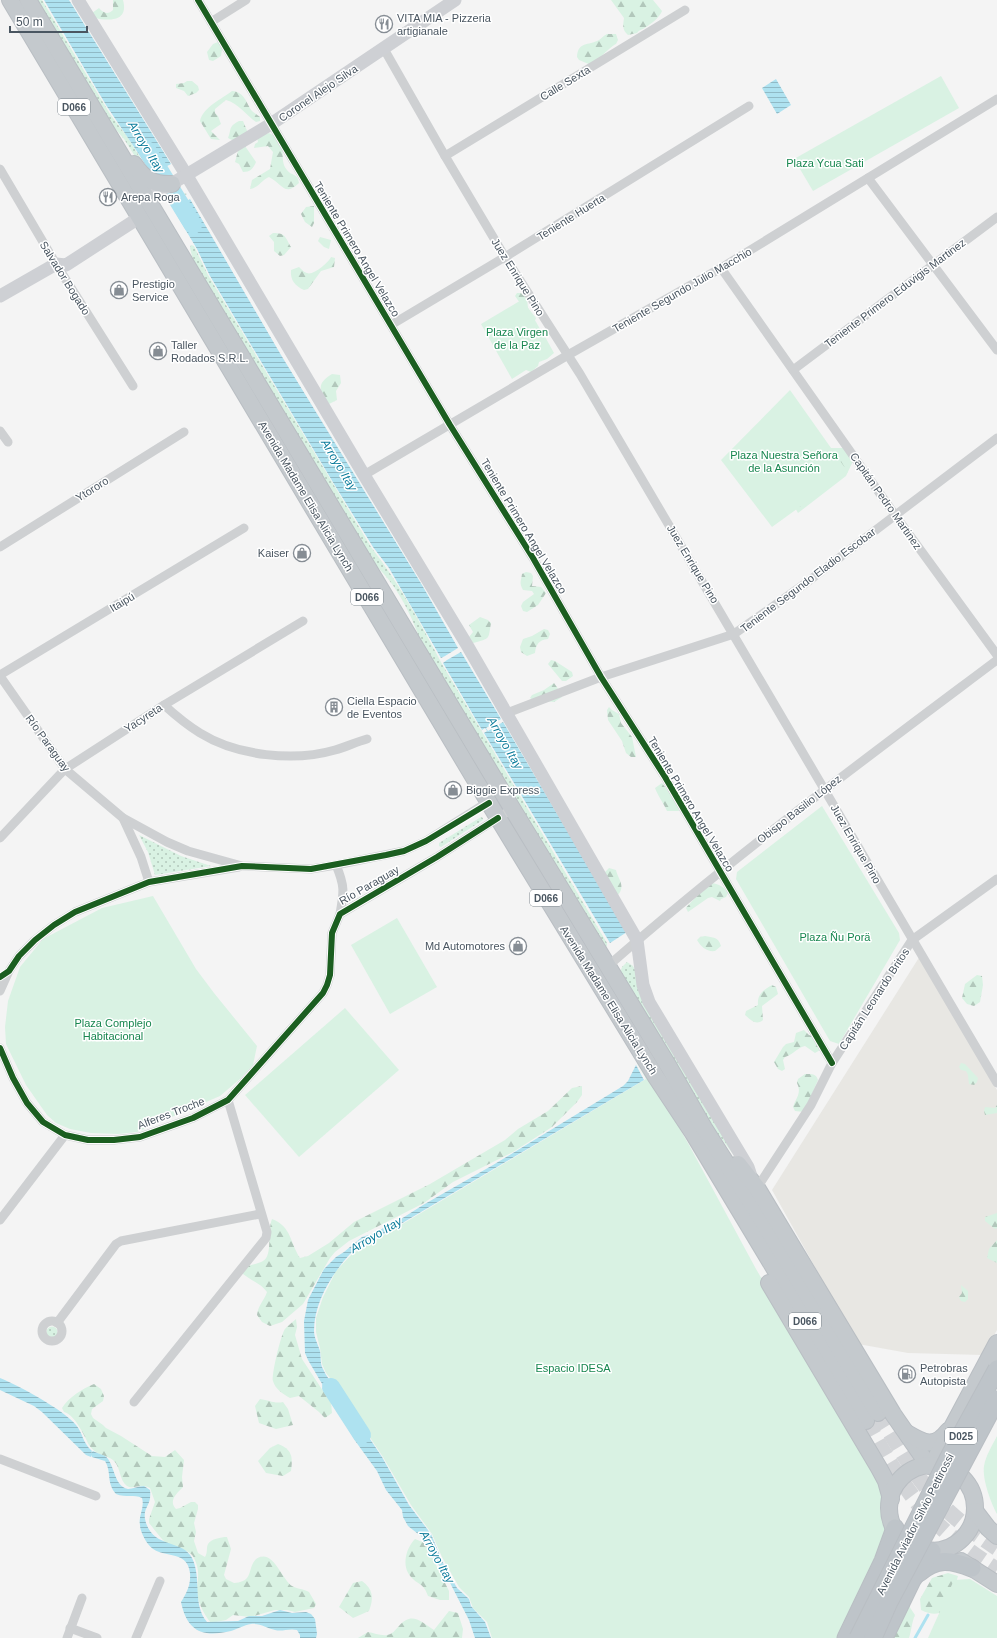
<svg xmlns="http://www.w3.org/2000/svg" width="997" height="1638" font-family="Arial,sans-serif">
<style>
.commercial{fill:#e8e7e3}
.grass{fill:url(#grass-dots)}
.forest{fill:url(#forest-firs)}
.green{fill:#d9f2e3}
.water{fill:url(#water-rules)}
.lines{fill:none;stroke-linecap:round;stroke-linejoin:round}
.stream{stroke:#aee2f0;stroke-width:3}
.river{stroke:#aee2f0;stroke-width:18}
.trunk-tunnel{stroke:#d2d4d7;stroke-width:16;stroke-dasharray:16 8;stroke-linecap:butt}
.trunk-casing{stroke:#b9bec3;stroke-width:18}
.motorway-casing{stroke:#b9bec3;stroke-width:19}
.minor{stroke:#ced0d2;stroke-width:9}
.secondary{stroke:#ced0d4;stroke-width:13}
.trunk{stroke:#c4c9cd;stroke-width:16}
.motorway{stroke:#bec4c9;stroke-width:17}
.motorway-bridge-casing{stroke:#b9bec3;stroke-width:19;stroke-linecap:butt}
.motorway-bridge{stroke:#bec4c9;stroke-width:17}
.cycleway-casing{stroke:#fff;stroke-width:8}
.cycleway{stroke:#1b5e20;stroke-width:6}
.labels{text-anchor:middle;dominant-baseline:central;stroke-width:3;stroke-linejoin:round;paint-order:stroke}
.shield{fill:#fff;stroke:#808990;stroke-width:1}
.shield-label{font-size:10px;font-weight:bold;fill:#4a5661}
.poi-label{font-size:11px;fill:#4a5661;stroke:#fff;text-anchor:start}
.street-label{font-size:11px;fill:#4a5661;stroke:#fff}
.park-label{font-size:11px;fill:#17864f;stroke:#fff}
.water-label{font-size:12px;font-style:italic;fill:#0c7c9b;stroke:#fff}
</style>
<defs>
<pattern id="grass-dots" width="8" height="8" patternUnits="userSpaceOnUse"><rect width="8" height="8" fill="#d9f2e3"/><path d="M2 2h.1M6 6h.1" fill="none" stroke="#b2c7bb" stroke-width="1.8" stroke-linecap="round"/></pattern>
<pattern id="forest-firs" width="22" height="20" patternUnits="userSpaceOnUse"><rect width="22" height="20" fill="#d9f2e3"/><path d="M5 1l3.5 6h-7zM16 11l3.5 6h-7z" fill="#b2c7bb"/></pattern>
<pattern id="water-rules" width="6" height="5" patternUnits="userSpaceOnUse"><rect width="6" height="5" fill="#aee2f0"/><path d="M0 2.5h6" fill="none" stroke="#90bac6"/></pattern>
</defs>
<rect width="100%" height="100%" fill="#f4f4f4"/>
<polygon class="commercial" points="920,956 997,1090 997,1330 983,1355 908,1353 858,1344 772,1190"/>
<g class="grass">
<polygon points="35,0 42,0 110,114 128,138 146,167 143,169 124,139 105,117"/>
<polygon points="180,192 187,194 168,204 171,199"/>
<path d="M 191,245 L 194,246 L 208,275 L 371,547 C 399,583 421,624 442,664 L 607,943 L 607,946 L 604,948 L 422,645 C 412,616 398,586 375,565 L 195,268 L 190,248 Z"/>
<polygon points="481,817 483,818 483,820 441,847 439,846 439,843"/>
<polygon points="139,835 181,856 211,866 155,875 148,852"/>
<polygon points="627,962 633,966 745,1170 705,1117 620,973 622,967"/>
<circle cx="52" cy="1332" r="5.5"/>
</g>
<g class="forest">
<path d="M 113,0 L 123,0 C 129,22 109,21 94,18 L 92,13 L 99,8 C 103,13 108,15 113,10 Z"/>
<path d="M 611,0 L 653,0 L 662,11 C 660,17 651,24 646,27 C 642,30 640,29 637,33 L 628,35 C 622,30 623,25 624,18 Z"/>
<path d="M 607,34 L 616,34 L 618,40 L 616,44 C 611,46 598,60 591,65 L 579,60 L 577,57 C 578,41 588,46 599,40 C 602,38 603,36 607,34 Z"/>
<polygon points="218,42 223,43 221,56 213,61 209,60 207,52 213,44"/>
<polygon points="187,81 192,81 198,86 199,90 196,93 188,96 184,91 176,88 176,84 184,83"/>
<path d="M 232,91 C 245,92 246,103 252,111 C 254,113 258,115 260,117 L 260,121 L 256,122 C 246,115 238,103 226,100 L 215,109 L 215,113 L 218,116 L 221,124 L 211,131 L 220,140 L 211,139 L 200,121 C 203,107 222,99 232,91 Z"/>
<path d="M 239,121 L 243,121 L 248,133 L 234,141 L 228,138 C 232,128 228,127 239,121 Z"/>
<path d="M 269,133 C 291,143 277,158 287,170 C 291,176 298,173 299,183 C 284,197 283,184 269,177 C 262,180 258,188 250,189 L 252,180 L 270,169 L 273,152 L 268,146 L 254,148 L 255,144 L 258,142 L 257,137 Z"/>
<path d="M 245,146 L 256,162 C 253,169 250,172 243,172 L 239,164 L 235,162 L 238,151 Z"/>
<polygon points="314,206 314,223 312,227 305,222 301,214 306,207"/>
<path d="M 273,233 C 286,233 285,237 291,247 L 284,255 L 280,256 L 274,251 L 274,242 L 269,236 Z"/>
<polygon points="320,237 331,240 329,249 324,247 318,241"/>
<path d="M 331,257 L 335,258 L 334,267 L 321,271 L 308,289 L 304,290 C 295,286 290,280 291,270 L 299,267 C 301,269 305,273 307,273 C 313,276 329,262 331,257 Z"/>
<polygon points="517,293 521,293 527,299 528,308 536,318 534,323 515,296"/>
<path d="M 332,374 L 340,375 L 341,383 L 336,391 L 337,400 L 329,404 C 319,390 316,384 332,374 Z"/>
<polygon points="831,448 844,448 853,461 846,476 798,513 794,506"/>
<path d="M 526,572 L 531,573 L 533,576 L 532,586 L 541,587 L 546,593 L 538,605 L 527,612 L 523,611 L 521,606 L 523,602 L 534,594 L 532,591 L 523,590 C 519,583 521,581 522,574 Z"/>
<path d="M 480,617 L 488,620 L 491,623 C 488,640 491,638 473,643 L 469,637 L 473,632 L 469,625 Z"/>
<path d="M 544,629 L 548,630 L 550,634 L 548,639 C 539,640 536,644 535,653 L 527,656 L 521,652 L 520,647 L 523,639 L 532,636 Z"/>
<polygon points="551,660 555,661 572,672 573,676 566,681 562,681 548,664"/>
<polygon points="554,683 561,693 562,697 554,702 545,701 537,703 530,698 532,695 544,690"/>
<polygon points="609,707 612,710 619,714 621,723 632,737 636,757 631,757 626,753 622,741 608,720 607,710"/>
<path d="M 662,783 L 677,803 L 679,811 L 667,811 C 663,802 658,796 655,788 Z"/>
<path d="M 609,868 L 616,870 C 618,879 626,886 618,895 L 603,874 Z"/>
<path d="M 712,883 C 719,884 724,887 728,893 L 726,897 L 721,899 L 720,901 L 712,897 L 708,898 L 688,912 L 686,908 C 691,902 707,885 712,883 Z"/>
<path d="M 705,936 C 713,938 718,936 721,946 L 715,951 C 707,952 701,947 697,940 L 700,937 Z"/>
<polygon points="977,975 982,976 983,985 980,1002 974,1006 967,1004 962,998 965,984"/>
<path d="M 772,985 L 776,987 L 778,994 L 762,1006 L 763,1020 C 756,1026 751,1020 745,1015 L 746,1011 L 758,1005 C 757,995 763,990 772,985 Z"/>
<path d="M 804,1030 L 809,1035 L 813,1036 L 822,1049 L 815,1053 L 805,1046 C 798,1047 794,1054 785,1057 L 783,1060 L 785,1069 L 782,1071 L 778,1069 L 774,1062 L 783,1047 L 786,1044 L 794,1042 L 796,1033 Z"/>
<polygon points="961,1063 965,1064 978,1078 977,1082 974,1085 969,1084 968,1075 966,1071 961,1070 959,1067"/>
<path d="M 805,1074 C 811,1074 816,1073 818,1080 L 804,1112 L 795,1111 L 793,1107 C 796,1098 802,1093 797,1083 L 798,1079 Z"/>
<path d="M 582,1086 L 582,1095 L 577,1102 L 552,1127 L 513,1152 L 453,1182 L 424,1203 L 349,1241 L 335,1252 L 330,1258 L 303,1304 L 282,1322 L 270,1326 L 262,1322 L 257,1315 C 258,1305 264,1301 267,1292 C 260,1282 248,1280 240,1271 C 249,1263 254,1266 263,1261 C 273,1256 267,1231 272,1219 C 292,1227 290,1243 300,1258 L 308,1256 L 329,1243 L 354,1222 L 430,1184 L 505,1140 L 518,1129 L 548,1111 L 572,1088 Z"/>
<polygon points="997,1105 997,1113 985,1115 984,1111 985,1107 995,1108"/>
<polygon points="997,1213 997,1228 995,1229 985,1221 985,1217"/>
<polygon points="997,1240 997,1263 987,1258 989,1249"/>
<polygon points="961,1285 968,1291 968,1299 965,1302 961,1301 959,1297 962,1293"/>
<path d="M 296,1319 L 297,1327 L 295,1335 L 302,1359 L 331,1403 L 332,1413 L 325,1418 L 319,1412 L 299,1396 L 290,1398 C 283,1394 275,1389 273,1381 C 271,1376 281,1334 285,1329 C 288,1325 293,1322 296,1319 Z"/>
<path d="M 94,1384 L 101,1389 L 104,1396 L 103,1401 L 92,1409 L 91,1414 L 93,1418 L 103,1425 L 106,1428 L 121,1436 L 152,1456 L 165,1457 L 175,1450 L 184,1460 L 182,1477 L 183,1487 C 177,1493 168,1501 176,1509 L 180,1508 L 191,1502 L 195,1502 L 198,1505 L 198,1509 L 194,1523 L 196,1532 L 194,1541 L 198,1553 L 205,1557 C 208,1552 206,1548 208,1544 C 211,1539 221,1537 227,1537 L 231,1549 L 224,1575 L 226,1579 L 234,1583 C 237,1583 240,1582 243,1581 C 253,1577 248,1561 260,1557 C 274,1552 282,1579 292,1586 C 297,1589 304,1589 309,1592 L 316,1604 L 314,1608 L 295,1612 L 287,1610 L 275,1610 L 250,1617 L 233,1615 L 226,1620 L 211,1623 C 203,1613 197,1601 197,1589 C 198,1576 200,1571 194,1558 C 190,1549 179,1550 170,1546 C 163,1542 155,1530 149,1523 L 149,1519 L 155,1502 L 150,1488 C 140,1483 133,1490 127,1486 C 119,1480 121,1468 114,1461 C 107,1454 97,1457 89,1445 C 84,1435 75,1415 64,1412 L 62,1408 C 69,1397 82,1389 94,1384 Z"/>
<path d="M 260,1399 C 269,1400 274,1404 283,1402 L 288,1409 L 293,1425 L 276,1429 L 259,1423 L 255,1406 Z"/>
<path d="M 278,1444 C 292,1449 293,1457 291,1471 L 283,1476 L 266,1473 L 258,1461 L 270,1448 Z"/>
<path d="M 415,1539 L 425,1543 L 449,1591 L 449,1600 L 440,1600 L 428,1596 C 423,1582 419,1586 411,1577 C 401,1566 406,1548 415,1539 Z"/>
<path d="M 948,1573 L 958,1576 C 952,1596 949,1624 921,1610 L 920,1599 L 932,1578 Z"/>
<path d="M 362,1581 C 373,1589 374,1598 369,1611 L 353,1618 L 339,1607 L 353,1583 Z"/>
<path d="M 909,1606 L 915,1615 C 912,1621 911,1633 909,1638 L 889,1638 L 900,1610 Z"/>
<path d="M 449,1611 L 458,1613 L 463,1629 L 462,1638 L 358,1638 L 368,1632 C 374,1633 381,1636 387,1635 C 393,1634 395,1630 399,1626 C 412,1611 421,1622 434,1630 Z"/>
</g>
<g class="green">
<polygon points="941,76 959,108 813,191 794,159"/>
<polygon points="523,299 540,329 543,330 543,333 554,353 547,359 539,362 538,366 531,372 526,370 512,379 481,324"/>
<polygon points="790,390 848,472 772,527 721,460"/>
<polygon points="822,806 899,933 900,940 839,1044 830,1041 736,879 737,872"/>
<polygon points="153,896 196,969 214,993 257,1046 253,1065 240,1079 220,1096 137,1132 118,1134 91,1133 70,1129 56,1123 47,1115 26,1085 6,1044 5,1027 8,1001 20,967 43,939 102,908"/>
<polygon points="397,918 437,987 390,1014 351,945"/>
<polygon points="345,1008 399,1070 299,1157 245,1095"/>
<polygon points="641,1060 689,1145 756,1269 843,1415 883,1493 887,1521 886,1536 840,1638 492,1638 487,1622 473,1608 469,1597 459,1587 442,1557 432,1534 411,1505 383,1457 353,1412 345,1397 326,1373 322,1364 320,1348 316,1332 316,1318 323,1297 336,1271 352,1254 646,1079 637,1063"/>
<path d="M 997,1436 L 997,1514 C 991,1503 982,1479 984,1466 C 986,1455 992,1446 997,1436 Z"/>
<polygon points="970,1579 997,1596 997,1638 928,1638 954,1580"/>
</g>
<g class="water">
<polygon points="44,0 69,0 171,164 152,174 106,105"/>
<polygon points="776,79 791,105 777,114 762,88"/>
<polygon points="190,199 281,355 422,585 458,648 445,656 447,660 461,652 501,719 486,728 488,731 503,722 627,932 610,943 484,733 487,731 485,728 482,730 443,663 447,660 445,656 441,658 389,568 373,547 334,484 210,276 197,249 173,209"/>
<path d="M 636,1065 L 644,1080 L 350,1254 C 332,1274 314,1302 314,1331 C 314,1338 318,1344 320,1351 C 321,1357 320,1364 323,1369 C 329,1383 341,1391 347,1405 L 338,1411 L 308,1360 L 305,1353 L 304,1321 L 308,1300 L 324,1269 L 336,1257 L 344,1252 L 362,1237 L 378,1232 L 383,1228 L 401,1219 L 423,1205 L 493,1165 L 623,1086 L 628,1081 Z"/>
<path d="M 0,1378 C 18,1385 64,1410 76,1425 C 83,1433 82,1442 92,1451 L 91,1453 L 93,1451 C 96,1453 101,1454 105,1456 C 115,1463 113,1486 128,1489 C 133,1489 138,1486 144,1486 L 150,1490 C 152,1506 143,1506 145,1519 C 151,1549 183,1539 192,1558 C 202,1578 192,1604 207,1622 L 238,1621 L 249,1616 L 262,1616 L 280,1610 L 292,1613 L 306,1612 L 311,1614 L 315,1619 L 317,1634 L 316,1638 L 300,1638 L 300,1635 L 297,1630 C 289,1628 282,1632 275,1630 C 267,1628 260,1623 251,1624 C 244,1625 237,1629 231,1631 C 202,1638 187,1631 181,1602 C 187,1593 191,1584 190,1573 C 187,1547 160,1561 148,1544 C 145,1540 140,1531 140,1525 C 138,1516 145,1508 142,1498 C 134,1494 126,1498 116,1494 C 106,1482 112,1473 105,1461 L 92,1457 L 91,1455 L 91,1457 L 86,1455 L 42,1412 L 34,1406 L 0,1390 Z"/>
<polygon points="352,1412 382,1457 409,1505 431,1534 443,1563 457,1588 469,1599 471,1606 485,1622 491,1638 475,1638 469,1620 445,1573 434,1559 428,1544 422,1537 408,1526 403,1517 402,1510 386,1490 377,1471 356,1442 342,1418"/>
</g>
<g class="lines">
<polyline class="stream" points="915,1638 928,1615"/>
<g class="river">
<polyline points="147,150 193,225"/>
<polyline points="331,1387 362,1435"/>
</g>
<g class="trunk-tunnel">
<path d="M 878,1413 C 895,1439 910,1469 931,1493 C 950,1516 973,1532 997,1548"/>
<path d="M 866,1421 C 882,1450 899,1480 920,1506 C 942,1531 969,1552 997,1570"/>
</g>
<g class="trunk-casing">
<g id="trunk">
<polyline points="10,0 498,818 656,1077 693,1133 866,1421"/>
<polyline points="28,0 501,790 669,1067 704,1128 758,1213 878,1413"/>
<path d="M 134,164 C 144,179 153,185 172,184"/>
<polyline points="738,1164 757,1188 893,1414 929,1466"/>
<polyline points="769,1283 879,1468 886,1481 891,1499"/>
<path d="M 907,1433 C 924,1443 934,1449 948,1431"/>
<polyline points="932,1465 997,1343"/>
<circle cx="932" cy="1508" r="43"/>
<polyline points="975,1511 988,1528 997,1536"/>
<polyline points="961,1561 997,1584"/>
</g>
</g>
<g class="motorway-casing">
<g id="motorway">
<path d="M 919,1573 C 937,1557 951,1560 972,1568"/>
<polyline points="846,1638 883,1561 895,1528"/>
<polyline points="884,1638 912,1580 932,1551"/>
</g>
</g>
<g class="minor">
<polyline points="198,0 450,425 533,558 601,677 665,777 832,1063"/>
<polyline points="211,22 246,0"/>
<polyline points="384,49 445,156 505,257 580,374 997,1083"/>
<polyline points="445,156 685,10"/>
<polyline points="0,169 56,264 133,386"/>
<polyline points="868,178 997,350"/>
<polyline points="721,268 895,515 997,655"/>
<polyline points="391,325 505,257 749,106"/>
<polyline points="793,370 997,217"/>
<polyline points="0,431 8,442"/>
<polyline points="364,475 568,355 721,268 997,99"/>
<polyline points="0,547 184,432"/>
<polyline points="0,675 244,528"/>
<polyline points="0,676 65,769 123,818 167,842 188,851 242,866 311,869 336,865 404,851 426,841 491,800"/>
<path d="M 164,705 C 175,715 187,725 200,733 C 237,756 294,762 335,750 C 346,747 356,742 367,739"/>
<polyline points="507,713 601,677 734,634 806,583 997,438"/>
<polyline points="123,818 141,857 149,882"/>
<polyline points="0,838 65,769 164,705 303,621"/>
<path d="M 336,865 C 345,886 344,892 340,914"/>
<path d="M 608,966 C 732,857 865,759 997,660"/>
<polyline points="0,991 9,971 19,956 35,940 54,925 75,912 149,882 239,867"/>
<polyline points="0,1048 13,1078 27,1103 43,1122 65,1135 88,1140 114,1140 140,1137 193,1118 228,1100 323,993 327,985 330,975 332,933 340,914 437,857 512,809"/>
<polyline points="757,1188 811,1105 832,1063 912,940 997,879"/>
<polyline points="0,1220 65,1135"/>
<circle cx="52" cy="1331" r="10"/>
<polyline points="57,1323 116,1244 121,1241 260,1214"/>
<polyline points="134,1402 266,1238 267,1232 228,1100"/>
<polyline points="0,1459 96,1496"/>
<polyline points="70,1628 97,1638"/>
<polyline points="67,1638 82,1598"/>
<polyline points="136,1638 160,1581"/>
</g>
<g class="secondary">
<polyline points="78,0 187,176 364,475 467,645 637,940 643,985 649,1002 748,1167 750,1173"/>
<polyline points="148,198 271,124 455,0"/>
<polyline points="0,296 56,264 66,265 134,221 138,215"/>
</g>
<use href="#trunk" class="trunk"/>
<use href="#motorway" class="motorway"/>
<g class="motorway-bridge-casing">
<g id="motorway-bridge">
<polyline points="858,1638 951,1453 997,1369"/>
<polyline points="873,1638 889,1602 997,1399"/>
</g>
</g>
<use href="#motorway-bridge" class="motorway-bridge"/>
<g class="cycleway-casing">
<g id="cycleway">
<polyline points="198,0 450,425 533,558 601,677 665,777 832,1063"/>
<polyline points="0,977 9,971 19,956 35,940 54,925 75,912 149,882 242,866 311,869 386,855 404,851 426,841 489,803"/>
<polyline points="0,1048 13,1078 27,1103 43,1122 65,1135 88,1140 114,1140 140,1137 193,1118 228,1100 323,993 327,985 330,975 332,933 340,914 437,857 498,818"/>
</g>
</g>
<use href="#cycleway" class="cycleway"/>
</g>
<defs>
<g id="restaurant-ring" transform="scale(0.9)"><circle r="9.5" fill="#fff" stroke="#868d94" stroke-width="1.5"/><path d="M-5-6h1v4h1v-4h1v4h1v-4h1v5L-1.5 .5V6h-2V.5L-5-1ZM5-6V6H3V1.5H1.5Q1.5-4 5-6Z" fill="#868d94"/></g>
<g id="shop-ring" transform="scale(0.9)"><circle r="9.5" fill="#fff" stroke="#868d94" stroke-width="1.5"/><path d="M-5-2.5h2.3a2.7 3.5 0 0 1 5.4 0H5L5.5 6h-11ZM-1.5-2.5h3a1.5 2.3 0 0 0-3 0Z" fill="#868d94"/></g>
<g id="building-ring" transform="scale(0.9)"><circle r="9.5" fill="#fff" stroke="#868d94" stroke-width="1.5"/><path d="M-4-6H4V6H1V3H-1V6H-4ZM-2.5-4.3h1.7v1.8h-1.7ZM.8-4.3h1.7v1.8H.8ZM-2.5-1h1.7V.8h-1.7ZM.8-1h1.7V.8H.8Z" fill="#868d94"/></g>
<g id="fuel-ring" transform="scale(0.9)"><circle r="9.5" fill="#fff" stroke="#868d94" stroke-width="1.5"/><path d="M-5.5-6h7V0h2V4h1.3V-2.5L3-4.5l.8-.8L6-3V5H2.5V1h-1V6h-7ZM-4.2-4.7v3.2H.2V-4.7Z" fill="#868d94"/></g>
</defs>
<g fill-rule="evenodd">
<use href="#restaurant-ring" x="384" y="24"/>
<use href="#restaurant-ring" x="108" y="197"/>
<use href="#shop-ring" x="119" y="290"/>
<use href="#shop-ring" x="158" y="351"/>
<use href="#shop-ring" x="302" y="553"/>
<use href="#building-ring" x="334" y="707"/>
<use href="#shop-ring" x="453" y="790"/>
<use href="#shop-ring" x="518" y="946"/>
<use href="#fuel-ring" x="907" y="1374"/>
</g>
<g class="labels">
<g class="shield">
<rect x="58" y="99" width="32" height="16" rx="3"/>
<rect x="351" y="589" width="32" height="16" rx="3"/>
<rect x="530" y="890" width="32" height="16" rx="3"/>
<rect x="789" y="1313" width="32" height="16" rx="3"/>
<rect x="945" y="1428" width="32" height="16" rx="3"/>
</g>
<g class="shield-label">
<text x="74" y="107">D066</text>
<text x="367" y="597">D066</text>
<text x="546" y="898">D066</text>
<text x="805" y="1321">D066</text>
<text x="961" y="1436">D025</text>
</g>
<g class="poi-label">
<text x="397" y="18">VITA MIA - Pizzeria<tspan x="397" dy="13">artigianale</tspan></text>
<text x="121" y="197">Arepa Roga</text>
<text x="132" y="284">Prestigio<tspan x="132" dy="13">Service</tspan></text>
<text x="171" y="345">Taller<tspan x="171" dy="13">Rodados S.R.L.</tspan></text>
<text x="289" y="553" text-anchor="end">Kaiser</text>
<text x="347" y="701">Ciella Espacio<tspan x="347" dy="13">de Eventos</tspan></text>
<text x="466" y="790">Biggie Express</text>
<text x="505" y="946" text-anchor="end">Md Automotores</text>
<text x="920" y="1368">Petrobras<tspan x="920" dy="13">Autopista</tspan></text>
</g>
<g class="street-label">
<text transform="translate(565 83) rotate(-31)">Calle Sexta</text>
<text transform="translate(318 93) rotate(-34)">Coronel Alejo Silva</text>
<text transform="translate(571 217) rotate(-32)">Teniente Huerta</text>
<text transform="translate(357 249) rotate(59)">Teniente Primero Angel Velazco</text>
<text transform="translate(518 277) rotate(58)">Juez Enrique Pino</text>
<text transform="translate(65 278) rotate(58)">Salvador Bogado</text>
<text transform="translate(682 290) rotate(-30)">Teniente Segundo Julio Macchio</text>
<text transform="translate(895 293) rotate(-37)">Teniente Primero Eduvigis Martinez</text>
<text transform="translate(92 489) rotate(-32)">Ytororo</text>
<text transform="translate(306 496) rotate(59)">Avenida Madame Elisa Alicia Lynch</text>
<text transform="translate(886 501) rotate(55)">Capitán Pedro Martinez</text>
<text transform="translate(524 526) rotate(59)">Teniente Primero Angel Velazco</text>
<text transform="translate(693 564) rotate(59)">Juez Enrique Pino</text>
<text transform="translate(808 580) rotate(-37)">Teniente Segundo Eladio Escobar</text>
<text transform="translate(122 602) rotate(-31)">Itaipú</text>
<text transform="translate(143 718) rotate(-33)">Yacyreta</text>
<text transform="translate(48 743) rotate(54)">Río Paraguay</text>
<text transform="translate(691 804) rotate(59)">Teniente Primero Angel Velazco</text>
<text transform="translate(799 809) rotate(-38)">Obispo Basilio López</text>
<text transform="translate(856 844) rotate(60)">Juez Enrique Pino</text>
<text transform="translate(369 885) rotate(-30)">Río Paraguay</text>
<text transform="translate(874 999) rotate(-57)">Capitán Leonardo Britos</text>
<text transform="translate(609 1000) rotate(58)">Avenida Madame Elisa Alicia Lynch</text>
<text transform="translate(171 1113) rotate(-21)">Alferes Troche</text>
<text transform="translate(915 1524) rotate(-63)">Avenida Aviador Silvio Pettirossi</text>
</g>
<g class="park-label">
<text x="825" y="163">Plaza Ycua Sati</text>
<text x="517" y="332">Plaza Virgen<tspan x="517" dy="13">de la Paz</tspan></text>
<text x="784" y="455">Plaza Nuestra Señora<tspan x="784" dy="13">de la Asunción</tspan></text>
<text x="835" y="937">Plaza Ñu Porä</text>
<text x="113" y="1023">Plaza Complejo<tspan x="113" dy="13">Habitacional</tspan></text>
<text x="573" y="1368">Espacio IDESA</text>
</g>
<g class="water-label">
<text transform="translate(146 147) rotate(59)">Arroyo Itay</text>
<text transform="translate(339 465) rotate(59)">Arroyo Itay</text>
<text transform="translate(505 743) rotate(60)">Arroyo Itay</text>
<text transform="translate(376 1235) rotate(-31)">Arroyo Itay</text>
<text transform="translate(437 1557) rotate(61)">Arroyo Itay</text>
</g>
</g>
<path d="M10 26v6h77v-6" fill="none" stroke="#4a5661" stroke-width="2"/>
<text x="16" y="26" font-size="12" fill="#4a5661" stroke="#ffffff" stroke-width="3" paint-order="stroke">50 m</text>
</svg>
